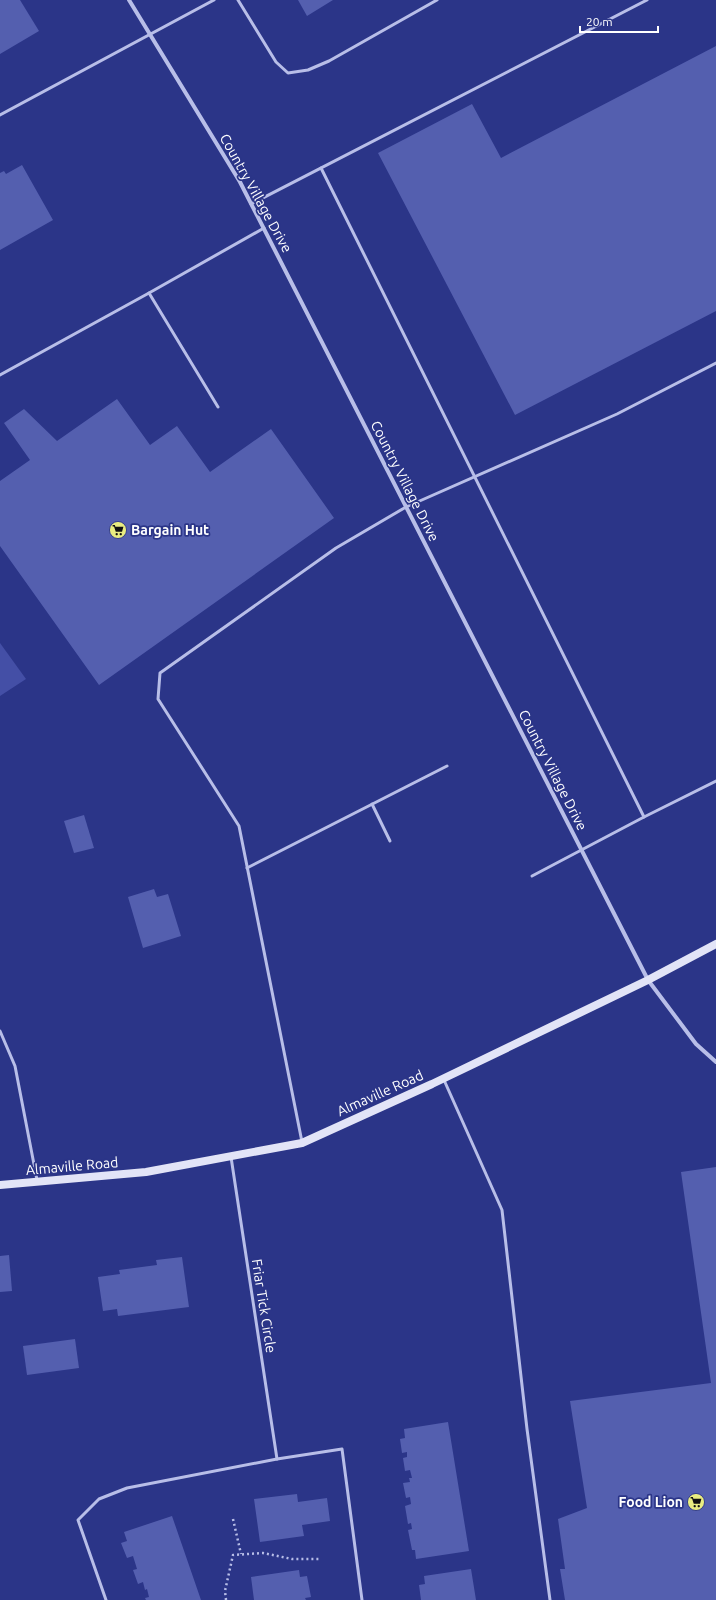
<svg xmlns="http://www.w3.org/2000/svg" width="716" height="1600" font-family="Ubuntu,sans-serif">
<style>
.green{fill:#444fa6}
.building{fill:#545faf}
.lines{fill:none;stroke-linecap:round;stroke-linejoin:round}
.path{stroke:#b8bee8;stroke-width:2.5;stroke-dasharray:2 3;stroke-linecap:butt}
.lane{stroke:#b8bee8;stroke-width:3}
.street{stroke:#b8bee8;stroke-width:4}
.secondary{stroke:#e2e4f7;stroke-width:8}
.labels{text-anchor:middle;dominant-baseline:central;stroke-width:3.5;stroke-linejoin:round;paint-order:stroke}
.street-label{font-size:14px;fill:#fff;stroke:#2b3588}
.poi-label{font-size:14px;font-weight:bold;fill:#fff;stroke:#2b3588;text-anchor:start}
</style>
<rect width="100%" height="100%" fill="#2b3588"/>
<polygon class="green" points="0,643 26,679 0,696"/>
<g class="building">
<polygon points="0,0 20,0 39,31 0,54"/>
<polygon points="298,0 333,0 307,16"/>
<polygon points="716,46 716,311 515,415 378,153 472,104 501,158"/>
<polygon points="22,165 53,220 0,250 0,173 4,171 6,174"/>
<polygon points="117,399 150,445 177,426 210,472 271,429 334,518 99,685 0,546 0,481 30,460 4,423 24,409 57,441"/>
<polygon points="84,815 94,848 74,853 64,821"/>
<polygon points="154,889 157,897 168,894 181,936 143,948 128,897"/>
<polygon points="716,1167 716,1600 565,1600 560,1569 565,1569 558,1519 587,1508 570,1401 711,1383 681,1172"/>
<polygon points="9,1255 12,1291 0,1292 0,1256"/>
<polygon points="182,1257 189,1307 118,1316 117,1309 103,1311 98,1277 120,1274 119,1270 157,1265 156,1260"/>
<polygon points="75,1339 79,1368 27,1375 23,1346"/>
<polygon points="448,1422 469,1551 416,1559 415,1550 412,1550 408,1530 412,1529 411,1523 408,1524 405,1506 411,1504 410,1497 406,1498 403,1483 410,1482 409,1478 412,1478 410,1470 405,1471 403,1458 407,1457 407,1452 402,1453 400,1439 405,1438 404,1429"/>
<polygon points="297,1494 298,1502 327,1498 330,1521 302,1525 304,1536 260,1542 254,1499"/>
<polygon points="172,1516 201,1600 146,1600 145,1598 149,1597 147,1589 145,1590 143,1582 138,1584 133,1570 137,1569 133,1556 127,1558 121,1543 127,1541 124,1532"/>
<polygon points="471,1569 476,1600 421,1600 419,1585 425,1584 424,1576"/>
<polygon points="299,1570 300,1577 307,1576 311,1597 305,1598 306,1600 254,1600 251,1577"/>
</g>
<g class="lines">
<g class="path">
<polyline points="233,1519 241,1554"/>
<polyline points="226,1600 225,1591 233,1555 263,1553 292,1559 319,1559"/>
</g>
<g class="lane">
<polyline points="238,0 276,62 288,73 308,70 329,61 437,0"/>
<polyline points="0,115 214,0"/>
<polyline points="321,168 644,817 716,781"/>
<polyline points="251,204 647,0"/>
<polyline points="0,375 149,293"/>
<polyline points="218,407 149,293 264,228"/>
<polyline points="372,804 390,841"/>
<polyline points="247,868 447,766"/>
<polyline points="532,876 644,817"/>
<polyline points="0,1031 15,1066 37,1180"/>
<polyline points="444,1080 502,1210 527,1429 550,1600"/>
<polyline points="302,1142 239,826 158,699 160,673 336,548 406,507 617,414 716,363"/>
<polyline points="231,1157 277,1459"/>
<polyline points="106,1600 78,1520 99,1499 127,1488 277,1459 342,1449 362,1600"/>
</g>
<polyline class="street" points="129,0 240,182 648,980 696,1044 716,1062"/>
<polyline class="secondary" points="0,1185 146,1172 302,1143 432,1084 648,980 716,944"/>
</g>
<defs>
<g id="supermarket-disc" transform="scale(0.9)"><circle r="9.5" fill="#e9ed81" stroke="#2b3588"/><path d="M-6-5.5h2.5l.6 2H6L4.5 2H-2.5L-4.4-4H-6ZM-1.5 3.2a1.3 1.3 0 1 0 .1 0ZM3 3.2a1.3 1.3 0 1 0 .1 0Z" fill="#111"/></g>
</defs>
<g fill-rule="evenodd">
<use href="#supermarket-disc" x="118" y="530"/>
<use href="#supermarket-disc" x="696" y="1502"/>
</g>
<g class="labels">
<g class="street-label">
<text transform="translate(256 193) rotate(61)">Country Village Drive</text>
<text transform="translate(405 481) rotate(63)">Country Village Drive</text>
<text transform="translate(553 770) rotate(63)">Country Village Drive</text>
<text transform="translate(380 1093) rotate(-24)">Almaville Road</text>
<text transform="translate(72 1166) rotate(-5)">Almaville Road</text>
<text transform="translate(264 1306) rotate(81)">Friar Tick Circle</text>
</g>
<g class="poi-label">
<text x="131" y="530">Bargain Hut</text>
<text x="683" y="1502" text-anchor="end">Food Lion</text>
</g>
</g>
<path d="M580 26v6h78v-6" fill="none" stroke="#ffffff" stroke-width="2"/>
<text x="586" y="26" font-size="12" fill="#ffffff" stroke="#2b3588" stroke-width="3" paint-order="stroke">20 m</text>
</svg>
